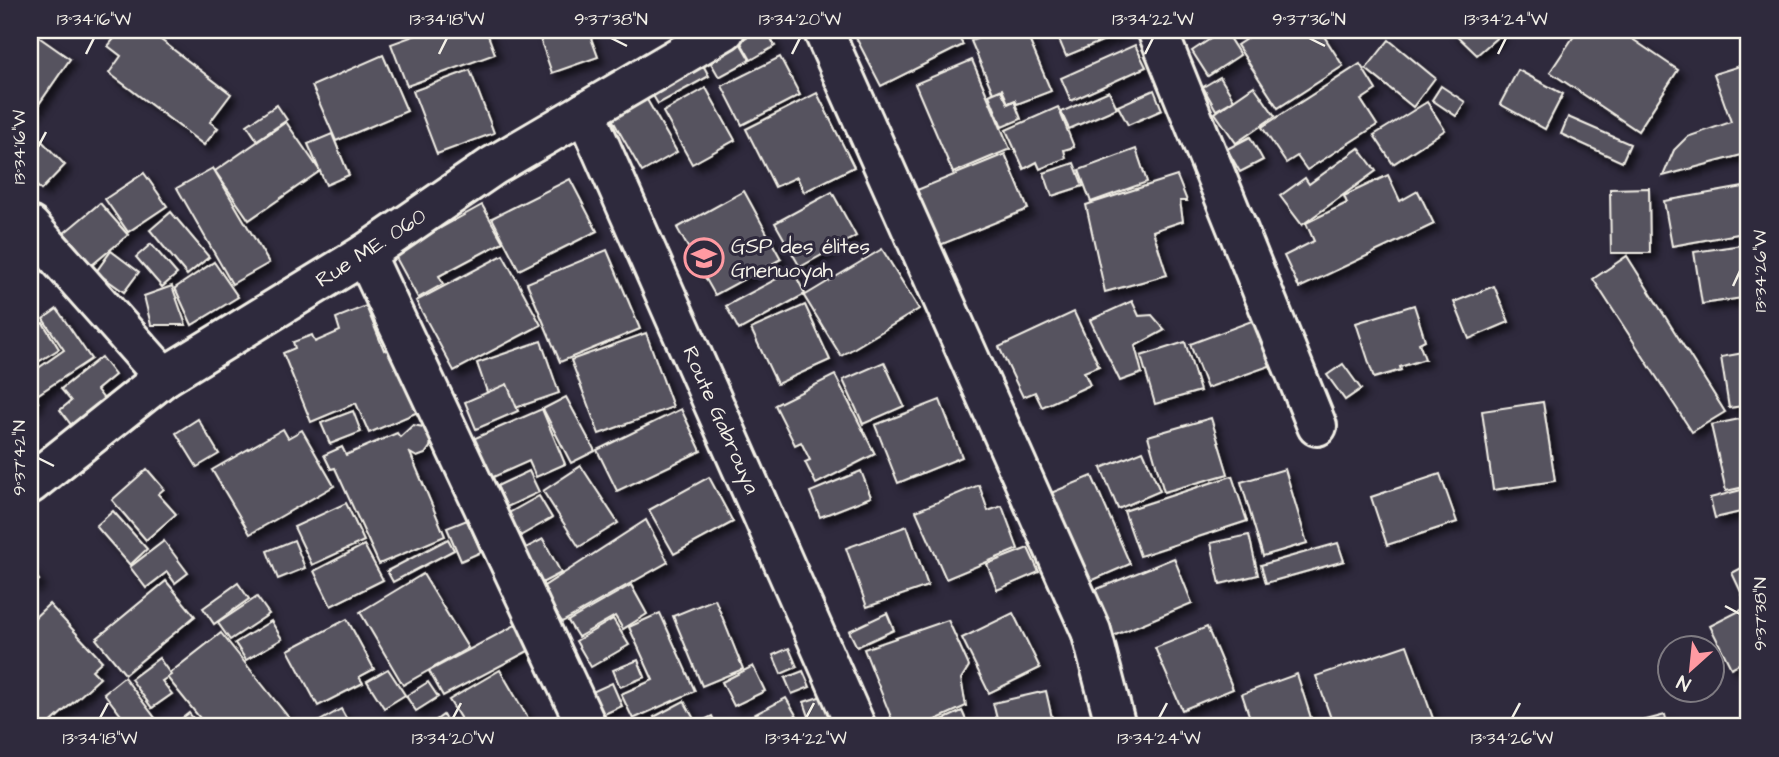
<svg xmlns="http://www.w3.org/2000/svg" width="1779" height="757" font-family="'Architects Daughter',sans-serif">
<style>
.building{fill:#56525f;stroke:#f4f1e8;stroke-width:2;filter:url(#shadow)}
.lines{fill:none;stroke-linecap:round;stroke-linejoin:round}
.minor-casing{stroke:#f4f1e8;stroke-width:44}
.minor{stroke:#2f2a3d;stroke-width:38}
.ticks{fill:none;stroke:#f4f1e8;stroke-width:2.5}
.labels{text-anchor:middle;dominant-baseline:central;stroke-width:6;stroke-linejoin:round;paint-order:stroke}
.poi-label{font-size:21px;fill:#f4f1e8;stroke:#2f2a3d;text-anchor:start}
.street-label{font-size:21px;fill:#f4f1e8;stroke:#2f2a3d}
.neatline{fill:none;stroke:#f4f1e8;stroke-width:2.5}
.ticks-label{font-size:18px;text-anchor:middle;fill:#f4f1e8}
</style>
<defs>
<filter id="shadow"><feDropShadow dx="6" dy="6" stdDeviation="3.5" flood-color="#0009"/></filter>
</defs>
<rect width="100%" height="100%" fill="#2f2a3d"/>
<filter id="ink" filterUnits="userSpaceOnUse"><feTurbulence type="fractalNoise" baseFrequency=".0143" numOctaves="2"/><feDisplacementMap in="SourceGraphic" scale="14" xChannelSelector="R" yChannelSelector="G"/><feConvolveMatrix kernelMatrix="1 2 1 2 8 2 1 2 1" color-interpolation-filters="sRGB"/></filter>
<g filter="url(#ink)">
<g class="building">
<polygon points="121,30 148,30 231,94 210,122 218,128 204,145 109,73 121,56 108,46"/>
<polygon points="430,30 486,30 495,54 407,86 391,44"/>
<polygon points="537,30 588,30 598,57 552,73"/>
<polygon points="759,30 766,30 775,46 751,60 740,41"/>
<polygon points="852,30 955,30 963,45 881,86"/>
<polygon points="998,30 1025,30 1051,91 1017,104 1015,100 1008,103 1002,89 993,93 971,41"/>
<polygon points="1055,30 1129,30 1066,56"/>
<polygon points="1224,30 1240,55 1208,76 1192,51"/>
<polygon points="1260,30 1320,30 1343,66 1278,108 1237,45"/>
<polygon points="1451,30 1497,30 1501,34 1477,55"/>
<polygon points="1578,30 1619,30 1678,70 1638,131 1550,72"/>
<polygon points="30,31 70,59 30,117"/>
<polygon points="735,34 750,60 719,77 704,51"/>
<polygon points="1389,40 1435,78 1413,107 1366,69"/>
<polygon points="1135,45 1146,67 1071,101 1061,78"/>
<polygon points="697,54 709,76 658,104 645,82"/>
<polygon points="383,55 407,111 336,141 312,86"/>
<polygon points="780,57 800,95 742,125 722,86"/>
<polygon points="972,60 1010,149 953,173 915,84"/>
<polygon points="1360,64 1376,90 1361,100 1377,125 1307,170 1297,156 1286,163 1262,127"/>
<polygon points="1746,64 1749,81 1749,153 1663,176 1674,150 1687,137 1731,122 1714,74"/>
<polygon points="470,70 494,133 437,154 413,91"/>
<polygon points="1518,70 1563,94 1545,129 1500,104"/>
<polygon points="1220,77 1234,100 1216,110 1203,87"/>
<polygon points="1254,86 1275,116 1236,143 1215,113"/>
<polygon points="1441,86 1465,102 1456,116 1432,100"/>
<polygon points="706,88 735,140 692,164 663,112"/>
<polygon points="1001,90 1008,104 1014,101 1021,119 1002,127 989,95"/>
<polygon points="1154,90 1162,110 1128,125 1118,106"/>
<polygon points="642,91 677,152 642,172 607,110"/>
<polygon points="1109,91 1117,108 1069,129 1061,112"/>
<polygon points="817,93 854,167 804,192 797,177 775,187 746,129"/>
<polygon points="1427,102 1445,130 1393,164 1374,135"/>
<polygon points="277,105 287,120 257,140 247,125"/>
<polygon points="1058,107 1074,147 1064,150 1066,158 1040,169 1037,162 1024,169 1006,130"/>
<polygon points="1568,117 1630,144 1622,162 1561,134"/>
<polygon points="286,122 320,171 249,220 215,171"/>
<polygon points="33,132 65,165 41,190 30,179 30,135"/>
<polygon points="332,134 349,175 326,185 308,144"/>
<polygon points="1250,137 1263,160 1240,172 1227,149"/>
<polygon points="1359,148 1376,171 1302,225 1280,196 1305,178 1309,184"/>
<polygon points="1136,149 1147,182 1091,202 1079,170"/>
<polygon points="1005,154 1028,209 940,245 917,190"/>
<polygon points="1074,163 1083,186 1052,196 1044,173"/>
<polygon points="213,168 269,263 232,284 177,188"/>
<polygon points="144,173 167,206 128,232 105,199"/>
<polygon points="1388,175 1400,201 1418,191 1434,224 1299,288 1284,256 1314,241 1306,223 1347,203 1344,196"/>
<polygon points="1177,176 1187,201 1180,201 1183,221 1153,231 1167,275 1105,292 1086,205"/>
<polygon points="570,179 597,231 519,270 492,218"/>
<polygon points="1749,186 1749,232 1672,246 1664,201"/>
<polygon points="1649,188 1650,253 1611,253 1610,189"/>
<polygon points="744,191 781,259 715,295 677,228"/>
<polygon points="832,192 856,236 800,267 775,223"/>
<polygon points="100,203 128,235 92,265 64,233"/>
<polygon points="482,205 503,242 439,276 443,284 418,298 394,254"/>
<polygon points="171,212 209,257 187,275 150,230"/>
<polygon points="151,244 177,274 162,287 136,257"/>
<polygon points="1749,244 1749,297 1702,304 1694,252"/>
<polygon points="882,249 919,309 841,356 804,296"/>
<polygon points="607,250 640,329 560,362 527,283"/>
<polygon points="111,251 139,272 124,292 96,272"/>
<polygon points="503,255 541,325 454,371 416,301"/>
<polygon points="1627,256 1725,412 1692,432 1593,279"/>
<polygon points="214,262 238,297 192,325 175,288"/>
<polygon points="793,270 805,294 739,330 726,306"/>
<polygon points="172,286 186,325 151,325 144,296"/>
<polygon points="1494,286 1509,322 1469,339 1454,302"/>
<polygon points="1132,301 1139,316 1152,315 1165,330 1135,346 1142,373 1120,381 1090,320"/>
<polygon points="805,305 830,360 777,384 751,329"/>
<polygon points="1414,305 1425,340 1419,343 1425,359 1400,367 1401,370 1374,378 1356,323"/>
<polygon points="366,306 384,350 398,343 425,409 369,433 356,403 311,422 283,353 295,348 293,342 312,335 315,342 340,331 336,318"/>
<polygon points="57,309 91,359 34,397 38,402 30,408 30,374 64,350 43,319"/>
<polygon points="33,311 39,320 30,326 30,313"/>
<polygon points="1074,312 1099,366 1084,372 1090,385 1042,407 1035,392 1023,397 999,347"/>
<polygon points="1257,319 1275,364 1207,388 1190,344"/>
<polygon points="43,323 59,349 30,367 30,331"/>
<polygon points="646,333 673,407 599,434 571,360"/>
<polygon points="541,341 559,393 495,415 477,363"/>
<polygon points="1185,342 1200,391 1155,404 1141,356"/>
<polygon points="1749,352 1749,405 1729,408 1721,357"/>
<polygon points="101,357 115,375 97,390 110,407 72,426 60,410 71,401 61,389"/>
<polygon points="884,362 904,406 863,424 843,380"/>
<polygon points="1343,364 1361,389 1345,400 1327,375"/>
<polygon points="835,375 875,454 816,484 805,462 810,460 801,442 795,445 775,405"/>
<polygon points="507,384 518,411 476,429 465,402"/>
<polygon points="566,397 595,451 571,463 543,409"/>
<polygon points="940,400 962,457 898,483 875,425"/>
<polygon points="1543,402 1555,481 1493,490 1482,411"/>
<polygon points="542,409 565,464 536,477 529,461 491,478 473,439"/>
<polygon points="681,409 701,451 617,491 597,450"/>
<polygon points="353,411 361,432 330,444 321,423"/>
<polygon points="1749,417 1749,486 1726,491 1711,425"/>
<polygon points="1211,418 1228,474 1164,492 1148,436"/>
<polygon points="198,419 219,454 197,467 176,433"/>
<polygon points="413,425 423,427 432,437 430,447 425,454 417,457 410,453 445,536 379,564 335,468 331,469 324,455 342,447 346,455 397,433 400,437"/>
<polygon points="283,429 288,438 302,430 334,486 250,534 212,470"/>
<polygon points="30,438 40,458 30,463"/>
<polygon points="1143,451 1160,491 1118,509 1101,468"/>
<polygon points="581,466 618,523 579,547 543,491"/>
<polygon points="147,469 164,489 158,494 176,514 146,540 112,500"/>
<polygon points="1285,469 1307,543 1263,556 1241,482"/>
<polygon points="529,471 539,492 507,507 497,486"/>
<polygon points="861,471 871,497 820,517 810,492"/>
<polygon points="1440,474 1457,522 1387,545 1371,497"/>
<polygon points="1092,476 1130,564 1084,584 1046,495"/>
<polygon points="1232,476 1247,521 1140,556 1124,511"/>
<polygon points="709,477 733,522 674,554 649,510"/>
<polygon points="979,485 988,511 1002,506 1018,549 946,579 916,511"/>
<polygon points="1749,488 1749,510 1715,518 1710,498"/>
<polygon points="539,496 552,518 520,536 507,514"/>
<polygon points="346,503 364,541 312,565 294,527"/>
<polygon points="113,511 147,549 130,565 96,526"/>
<polygon points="467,520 481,552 461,561 447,528"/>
<polygon points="646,520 668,562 562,622 541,588"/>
<polygon points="907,526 928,586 867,607 846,548"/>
<polygon points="1249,535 1258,575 1220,584 1211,543"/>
<polygon points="448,539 454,550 393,582 387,571"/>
<polygon points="543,539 561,573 540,584 522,550"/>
<polygon points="294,540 305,568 278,579 267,551"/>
<polygon points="164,541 188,573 175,583 167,572 146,588 130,567"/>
<polygon points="1338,543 1344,561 1266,583 1261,565"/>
<polygon points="364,545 383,580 331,606 314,571"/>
<polygon points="1028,548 1039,572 997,590 987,564"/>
<polygon points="1174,558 1192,603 1106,639 1087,593"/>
<polygon points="1749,564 1749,609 1732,573"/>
<polygon points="30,568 39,580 30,587"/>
<polygon points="423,574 468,648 403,685 360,612"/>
<polygon points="166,581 195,616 125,674 96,639"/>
<polygon points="238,583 249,599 214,624 203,608"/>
<polygon points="631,585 647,614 623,629 615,616 578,637 568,621"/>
<polygon points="257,597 269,614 230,640 218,623"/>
<polygon points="715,599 743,669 702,686 673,616"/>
<polygon points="49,604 102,661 92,670 100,678 46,727 30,727 30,622"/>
<polygon points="1745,608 1749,617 1749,659 1731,668 1710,626"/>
<polygon points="660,613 695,691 633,719 621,694 653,680 629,627"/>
<polygon points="887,613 894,630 857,647 849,631"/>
<polygon points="1013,613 1040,668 989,693 962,638"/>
<polygon points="347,619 374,669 359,677 363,683 318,706 288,650"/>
<polygon points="613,619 629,645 591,667 576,641"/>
<polygon points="948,620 969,666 961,679 966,706 920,727 895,727 864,649"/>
<polygon points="271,621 282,639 246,660 235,643"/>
<polygon points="517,624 530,650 443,696 429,671"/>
<polygon points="1207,627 1233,689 1182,710 1155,648"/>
<polygon points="221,633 293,723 287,727 207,727 166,676"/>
<polygon points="1407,645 1436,727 1334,727 1316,676"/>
<polygon points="789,648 797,667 781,674 773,655"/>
<polygon points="159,658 171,675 162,681 172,694 152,708 131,679"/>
<polygon points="638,660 645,677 620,687 613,670"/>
<polygon points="753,666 765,691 734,706 722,682"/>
<polygon points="388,669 405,695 384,708 367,681"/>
<polygon points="500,670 533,727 466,727 449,700"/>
<polygon points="803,671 810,687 792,694 785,678"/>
<polygon points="1297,674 1311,718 1284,727 1253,727 1242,694"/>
<polygon points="124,677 162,727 130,727 104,693"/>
<polygon points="428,682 438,697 416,711 406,696"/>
<polygon points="612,683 622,706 600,716 590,693"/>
<polygon points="1046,691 1054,727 999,727 993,703"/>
<polygon points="822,696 830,719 812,725 804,702"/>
<polygon points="786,698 803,727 731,727"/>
<polygon points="684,701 694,719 678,727 659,727 654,717"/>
<polygon points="341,709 351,727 321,727 318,722"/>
<polygon points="962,711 969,727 927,727"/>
<polygon points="189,713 200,727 171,727"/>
<polygon points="443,715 450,727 427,727"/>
<polygon points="1665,715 1668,727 1637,727 1635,723"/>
<polygon points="114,716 122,727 98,727"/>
<polygon points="712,716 716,725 711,727 695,727 694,725"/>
</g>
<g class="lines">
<g class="minor-casing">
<g id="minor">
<polyline points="823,30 1091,631 1116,727"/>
<polyline points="1157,30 1317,426"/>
<polyline points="585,112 856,727"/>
<polyline points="30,226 164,377"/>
<polyline points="365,254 587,727"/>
<polyline points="30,484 164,377 365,254 493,166 725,30"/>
</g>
</g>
<use href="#minor" class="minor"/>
</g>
</g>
<path class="ticks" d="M 611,38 L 627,46M 1309,38 L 1325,46M 86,54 L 94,38M 439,54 L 447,38M 792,54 L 800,38M 1145,54 L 1153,38M 1498,54 L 1506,38M 38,147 L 46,132M 1733,286 L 1740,271M 38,458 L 54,466M 1725,606 L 1740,614M 100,718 L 108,703M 453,718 L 461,703M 806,718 L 814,703M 1159,718 L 1167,703M 1512,718 L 1520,703"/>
<defs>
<g id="school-ring" transform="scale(2.0125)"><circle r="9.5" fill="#2f2a3d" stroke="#ff9aa2" stroke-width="1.5"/><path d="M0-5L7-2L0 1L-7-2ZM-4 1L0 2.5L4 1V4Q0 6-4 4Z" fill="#ff9aa2"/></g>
</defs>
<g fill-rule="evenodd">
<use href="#school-ring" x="704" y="258"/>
</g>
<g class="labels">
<g class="poi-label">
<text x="731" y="246">GSP des élites<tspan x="731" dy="24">Gnenuoyah</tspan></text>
</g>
<g class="street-label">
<text transform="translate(371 248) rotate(-33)">Rue ME. 060</text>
<text transform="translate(721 420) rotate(66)">Route Gabrouya</text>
</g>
</g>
<rect width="1779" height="757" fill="none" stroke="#2f2a3d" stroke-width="77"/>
<g transform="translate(1691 669) rotate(207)"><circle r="33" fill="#2f2a3d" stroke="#7e7a81" stroke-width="2"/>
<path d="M0-5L12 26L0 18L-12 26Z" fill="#ff9aa2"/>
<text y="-10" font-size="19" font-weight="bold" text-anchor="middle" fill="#f4f1e8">N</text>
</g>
<rect x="38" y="38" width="1702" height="680" class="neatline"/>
<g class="ticks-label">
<text x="94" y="25">13°34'16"W</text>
<text x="447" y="25">13°34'18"W</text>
<text x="611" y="25">9°37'38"N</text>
<text x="800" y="25">13°34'20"W</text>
<text x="1153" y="25">13°34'22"W</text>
<text x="1309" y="25">9°37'36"N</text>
<text x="1506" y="25">13°34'24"W</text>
<text transform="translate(19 147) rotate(-90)" y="6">13°34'16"W</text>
<text transform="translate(1760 271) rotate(-90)" y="6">13°34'26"W</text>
<text transform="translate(19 458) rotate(-90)" y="6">9°37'42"N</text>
<text transform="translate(1760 614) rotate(-90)" y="6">9°37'38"N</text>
<text x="100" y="744">13°34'18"W</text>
<text x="453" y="744">13°34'20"W</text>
<text x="806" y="744">13°34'22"W</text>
<text x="1159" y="744">13°34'24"W</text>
<text x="1512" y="744">13°34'26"W</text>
</g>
</svg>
